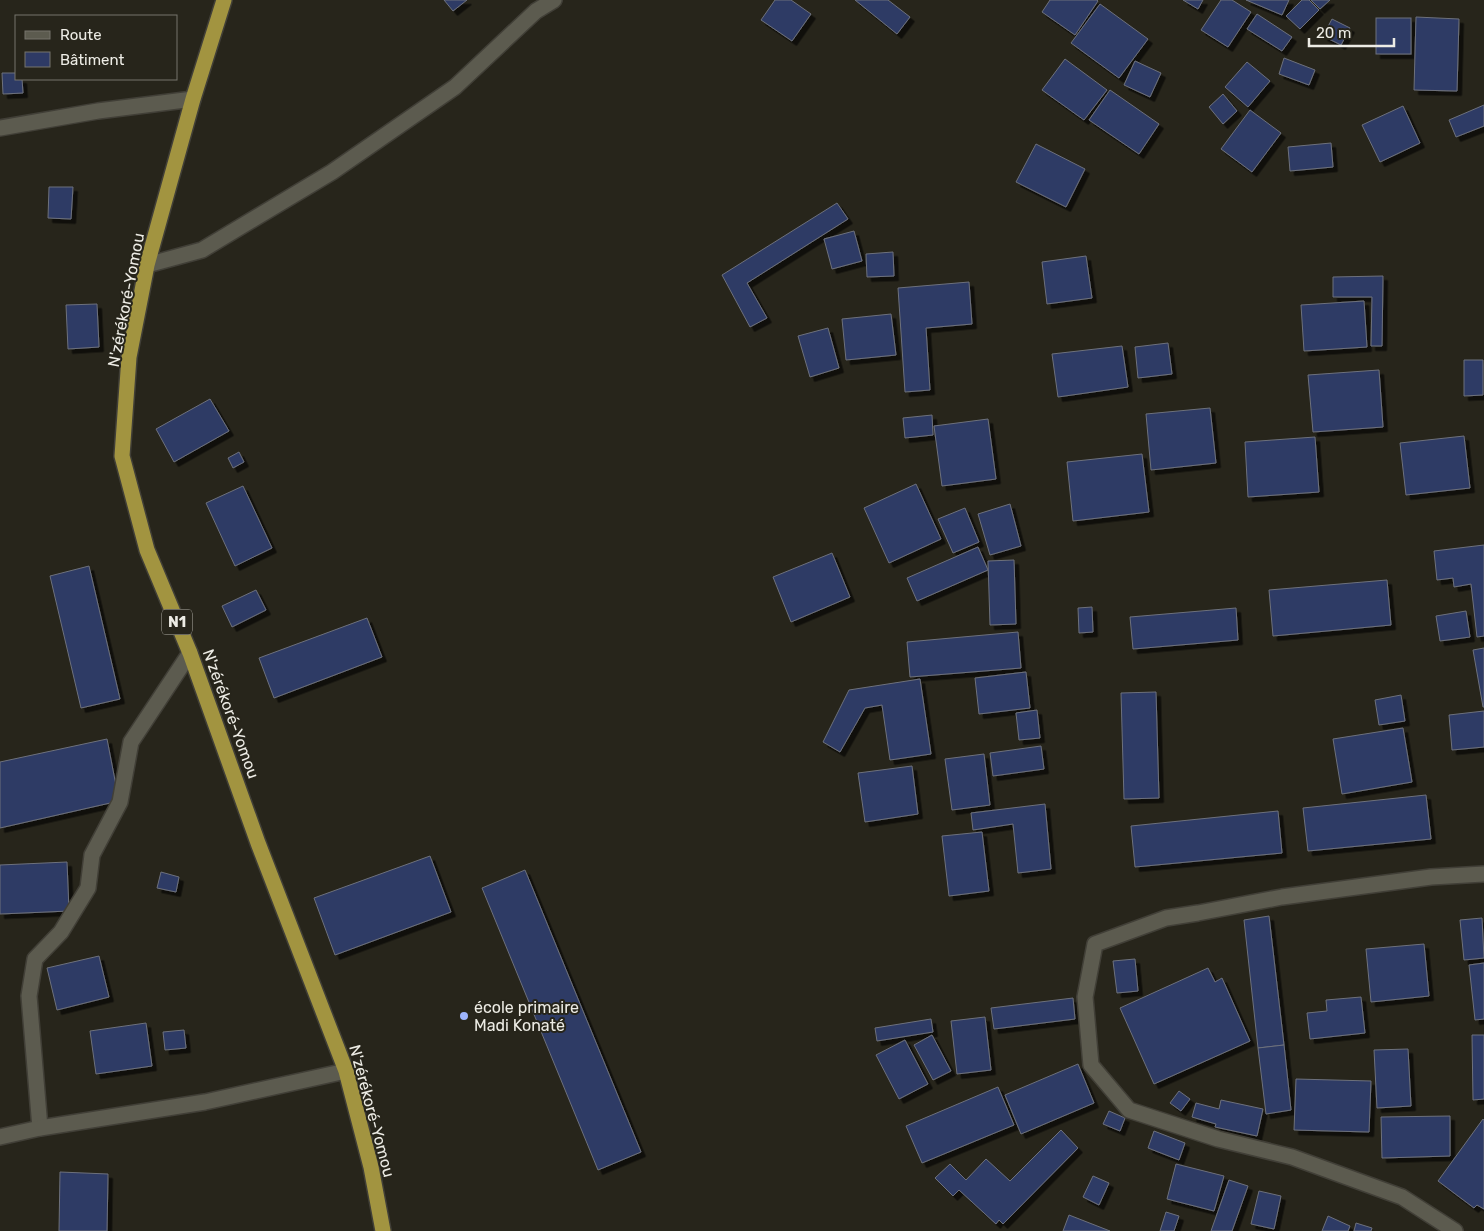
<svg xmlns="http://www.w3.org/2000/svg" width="1484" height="1231" font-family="Rubik,sans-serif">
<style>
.building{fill:#2e3a65;stroke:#6d717c;filter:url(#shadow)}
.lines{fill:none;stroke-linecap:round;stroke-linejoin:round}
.minor-casing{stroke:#413f37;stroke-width:18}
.trunk-casing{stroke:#413f37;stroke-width:18}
.minor{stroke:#5c5b4f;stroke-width:15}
.trunk{stroke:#a29440;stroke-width:15}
.poi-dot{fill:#9db4fd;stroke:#27251b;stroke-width:2}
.labels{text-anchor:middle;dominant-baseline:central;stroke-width:4;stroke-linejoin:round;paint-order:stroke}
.shield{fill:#27251b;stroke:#b2b0a8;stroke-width:1}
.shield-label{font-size:15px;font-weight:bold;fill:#edece5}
.street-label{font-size:16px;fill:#edece5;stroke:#27251b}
.poi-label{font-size:16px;fill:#edece5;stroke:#27251b;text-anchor:start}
</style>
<defs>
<filter id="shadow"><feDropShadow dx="4.5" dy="4.5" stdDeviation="0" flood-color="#0009"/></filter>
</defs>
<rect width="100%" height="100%" fill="#27251b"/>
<g class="building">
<polygon points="444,0 467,0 453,11"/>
<polygon points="775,0 791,0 811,14 792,41 761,20"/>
<polygon points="855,0 888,0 910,17 897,34"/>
<polygon points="1050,0 1097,0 1098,1 1075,35 1042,12"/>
<polygon points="1183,0 1203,0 1198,9"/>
<polygon points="1221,0 1232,0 1251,12 1228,47 1201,30"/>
<polygon points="1246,0 1289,0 1282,15"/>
<polygon points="1302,0 1309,0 1319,10 1300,29 1286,16"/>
<polygon points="1311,0 1330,0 1320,9"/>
<polygon points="1100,4 1148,39 1119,78 1071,43"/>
<polygon points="1257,14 1292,37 1282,51 1247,29"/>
<polygon points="1416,17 1459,19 1457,91 1414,90"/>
<rect x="1376" y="18" width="35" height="36"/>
<polygon points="1332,19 1350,28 1341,45 1323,36"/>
<polygon points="1284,58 1315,70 1309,85 1279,74"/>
<polygon points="1065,59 1107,90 1084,120 1042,90"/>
<polygon points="1135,61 1161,73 1150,97 1124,85"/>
<polygon points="1247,62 1270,81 1248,107 1225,87"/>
<polygon points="2,73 16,73 16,79 22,79 23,93 3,94"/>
<polygon points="1110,90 1159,124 1139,154 1089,120"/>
<polygon points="1223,94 1237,111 1223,124 1209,107"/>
<polygon points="1484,105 1484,126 1456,137 1449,120"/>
<polygon points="1403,106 1420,143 1380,162 1362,125"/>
<polygon points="1250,110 1281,133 1252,172 1221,149"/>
<polygon points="1331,143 1333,167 1290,171 1288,147"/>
<polygon points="1036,144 1085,169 1066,207 1016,182"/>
<polygon points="49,187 73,187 71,219 48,218"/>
<polygon points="837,203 848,219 747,283 767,318 750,327 722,275"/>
<polygon points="854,231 862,261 832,269 824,239"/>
<polygon points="893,252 894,276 867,277 866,254"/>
<polygon points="1086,256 1092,298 1047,304 1042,262"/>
<polygon points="1383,276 1382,346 1371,346 1372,297 1333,297 1333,277"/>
<polygon points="969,282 972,324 926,328 930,390 905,392 898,288"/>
<polygon points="1364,301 1367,347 1304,351 1301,305"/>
<polygon points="97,304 99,347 68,349 66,305"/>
<polygon points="891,314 896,355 846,360 842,319"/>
<polygon points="828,328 839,368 810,377 798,336"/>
<polygon points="1168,343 1172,374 1138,378 1135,347"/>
<polygon points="1122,346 1128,387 1058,397 1052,354"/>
<polygon points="1464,360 1483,360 1483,395 1464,396"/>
<polygon points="1379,370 1383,427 1313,432 1308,375"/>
<polygon points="210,399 229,431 174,462 156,429"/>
<polygon points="1210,408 1216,463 1151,470 1146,414"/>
<polygon points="932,415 933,435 905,438 903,418"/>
<polygon points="988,419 996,479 942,486 934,426"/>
<polygon points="1464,436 1470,488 1406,495 1400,443"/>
<polygon points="1315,437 1319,492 1248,497 1245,442"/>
<polygon points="239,452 244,462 233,468 228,458"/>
<polygon points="1142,454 1149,512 1073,521 1067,462"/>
<polygon points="916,484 941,539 889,563 864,508"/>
<polygon points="243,486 272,548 235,566 206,503"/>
<polygon points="1010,504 1021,546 990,555 978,514"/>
<polygon points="965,508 979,542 953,553 938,519"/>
<polygon points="1484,545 1484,636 1477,637 1471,584 1454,587 1453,578 1437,580 1434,551"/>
<polygon points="978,547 988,570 917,601 907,578"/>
<polygon points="832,553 850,597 791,622 773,577"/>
<polygon points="1014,560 1016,624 990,625 988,561"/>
<polygon points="89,566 120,699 81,708 50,576"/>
<polygon points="1387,580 1391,625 1273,636 1269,590"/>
<polygon points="256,590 266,610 232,627 222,606"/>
<polygon points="1092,607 1093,632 1079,633 1078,608"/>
<polygon points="1236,608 1238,640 1133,649 1130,617"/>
<polygon points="1466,611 1470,637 1440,641 1436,616"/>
<polygon points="367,618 382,657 274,698 259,658"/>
<polygon points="1018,632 1021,668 910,677 907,642"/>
<polygon points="1484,648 1484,707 1483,707 1473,650"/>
<polygon points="1026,672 1030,708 979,714 975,678"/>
<polygon points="920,679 931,754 890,760 882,705 865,708 840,752 823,742 849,690"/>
<polygon points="1156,692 1159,798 1124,799 1121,693"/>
<polygon points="1401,695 1405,721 1379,725 1375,700"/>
<polygon points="1037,710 1040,738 1019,740 1016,713"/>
<polygon points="1484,711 1484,747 1452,750 1449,715"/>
<polygon points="1403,728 1412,782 1342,794 1333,739"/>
<polygon points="107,739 119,801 0,828 0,762"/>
<polygon points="1041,746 1044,769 993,776 990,753"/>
<polygon points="984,754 990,805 952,810 945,759"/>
<polygon points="912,766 918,814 865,822 858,773"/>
<polygon points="1426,795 1431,839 1308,851 1303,808"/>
<polygon points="1045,804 1051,869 1018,873 1013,824 973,830 971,813"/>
<polygon points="1278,811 1282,853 1135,867 1131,826"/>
<polygon points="982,832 989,891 949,896 942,836"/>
<polygon points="430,856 451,912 335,955 314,898"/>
<polygon points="67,862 69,911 0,914 0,865"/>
<polygon points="525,870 641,1152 598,1170 482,888"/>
<polygon points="161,872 179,877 176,892 157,888"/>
<polygon points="1269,916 1284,1045 1258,1048 1244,920"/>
<polygon points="1482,918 1484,958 1464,960 1460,920"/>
<polygon points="1424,944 1429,996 1371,1002 1366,949"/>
<polygon points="99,956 109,997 57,1010 47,968"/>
<polygon points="1135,959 1138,991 1117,993 1113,961"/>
<polygon points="1484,963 1484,1019 1475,1020 1469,965"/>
<polygon points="1208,968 1215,982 1222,978 1250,1041 1154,1084 1120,1008"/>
<polygon points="1361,997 1365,1033 1310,1039 1307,1013 1327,1011 1326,1000"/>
<polygon points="1073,998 1075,1019 994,1029 991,1008"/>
<polygon points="985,1017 991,1070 957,1074 951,1021"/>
<polygon points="931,1019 933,1032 877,1041 875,1028"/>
<polygon points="146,1023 152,1066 96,1074 90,1031"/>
<polygon points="184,1030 186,1048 165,1050 163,1032"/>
<polygon points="932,1035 951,1071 933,1080 914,1045"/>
<polygon points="1472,1035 1484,1035 1484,1099 1473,1100"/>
<polygon points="905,1040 928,1084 899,1099 876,1055"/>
<polygon points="1284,1045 1291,1110 1266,1114 1258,1048"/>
<polygon points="1408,1049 1411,1106 1377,1108 1374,1050"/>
<polygon points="1078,1064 1094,1103 1021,1134 1005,1095"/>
<polygon points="1296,1079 1371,1081 1369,1132 1294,1130"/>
<polygon points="998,1087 1014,1125 922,1163 906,1126"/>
<polygon points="1179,1091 1190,1099 1181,1111 1170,1103"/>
<polygon points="1221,1100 1263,1109 1257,1136 1215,1127 1216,1124 1192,1117 1196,1103 1219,1109"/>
<polygon points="1109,1111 1125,1118 1120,1131 1103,1124"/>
<polygon points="1450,1116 1450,1156 1382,1158 1381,1117"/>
<polygon points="1483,1119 1484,1120 1484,1209 1477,1205 1474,1208 1438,1181"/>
<polygon points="1061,1130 1078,1148 1003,1224 999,1220 996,1224 959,1190 953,1196 935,1178 950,1164 966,1180 986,1159 1010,1181"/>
<polygon points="1154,1131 1185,1143 1179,1160 1148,1148"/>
<polygon points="1176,1164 1224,1176 1214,1211 1167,1199"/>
<polygon points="60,1172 108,1174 107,1231 59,1231"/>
<polygon points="1093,1176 1109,1183 1099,1205 1083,1197"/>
<polygon points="1229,1180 1248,1186 1232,1231 1211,1231"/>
<polygon points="1259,1191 1281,1196 1274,1229 1251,1224"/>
<polygon points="1166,1212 1179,1216 1174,1231 1160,1231"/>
<polygon points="1069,1215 1110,1231 1063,1231"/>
<polygon points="1328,1216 1350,1226 1348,1231 1322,1231"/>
<polygon points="1356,1223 1372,1228 1371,1231 1354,1231"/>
</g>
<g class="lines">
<g class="minor-casing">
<g id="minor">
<polyline points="0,128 98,111 193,99"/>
<polyline points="147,265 202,250 332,172 455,87 536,11 554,0"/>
<polyline points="40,1128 29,996 35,959 61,932 88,888 92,855 120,802 131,742 190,653"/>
<polyline points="0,1137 40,1128 205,1102 346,1071"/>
<polyline points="1455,1231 1402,1197 1292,1157 1218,1139 1129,1110 1091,1065 1085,997 1095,944 1166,918 1198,913 1282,897 1431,877 1484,874"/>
</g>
</g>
<g class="trunk-casing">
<polyline id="trunk" points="224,0 193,99 147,265 129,357 122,456 147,550 190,653 258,843 346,1071 371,1167 383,1231"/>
</g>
<use href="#minor" class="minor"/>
<use href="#trunk" class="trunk"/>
</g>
<circle class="poi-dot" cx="464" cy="1016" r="5"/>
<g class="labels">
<rect class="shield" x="162" y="609.5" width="30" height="25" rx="4"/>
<g class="shield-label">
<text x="177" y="622">N1</text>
</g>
<g class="street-label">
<text transform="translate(126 300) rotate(-79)">N'zérékoré-Yomou</text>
<text transform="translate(231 714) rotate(70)">N'zérékoré-Yomou</text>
<text transform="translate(372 1111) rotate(75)">N'zérékoré-Yomou</text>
</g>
<g class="poi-label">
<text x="474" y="1007">école primaire<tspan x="474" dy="18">Madi Konaté</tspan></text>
</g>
</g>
<rect x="15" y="15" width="162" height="65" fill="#27251b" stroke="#76756c"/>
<rect x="25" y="31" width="25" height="8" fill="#5c5b4f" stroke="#76756c"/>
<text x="60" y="40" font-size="15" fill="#edece5">Route</text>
<rect x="25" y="52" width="25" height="15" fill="#2e3a65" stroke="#76756c"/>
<text x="60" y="65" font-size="15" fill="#edece5">Bâtiment</text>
<path d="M1309 38v8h85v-8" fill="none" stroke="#edece5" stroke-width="2.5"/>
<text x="1316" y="38" font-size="15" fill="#edece5" stroke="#27251b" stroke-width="4" paint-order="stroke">20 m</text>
</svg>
